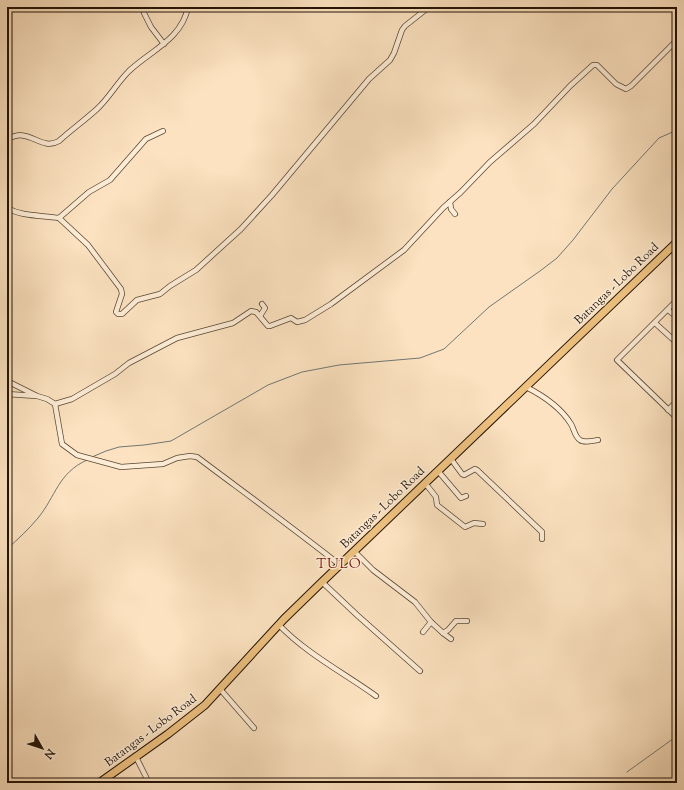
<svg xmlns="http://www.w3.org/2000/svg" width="684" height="790" font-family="'Sorts Mill Goudy',serif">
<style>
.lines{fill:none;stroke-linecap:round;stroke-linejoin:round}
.stream{stroke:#717774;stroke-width:1}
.street-casing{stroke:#584734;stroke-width:6}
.primary-casing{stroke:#211306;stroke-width:9}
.street{stroke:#fdecd6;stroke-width:4.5}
.primary{stroke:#eec180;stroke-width:7}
.labels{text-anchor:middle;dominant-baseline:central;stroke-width:3;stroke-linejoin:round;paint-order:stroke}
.street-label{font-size:12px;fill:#211306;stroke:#fdecd6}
.quarter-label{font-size:14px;letter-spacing:1px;fill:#7a1f14;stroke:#fdecd6}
</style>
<rect width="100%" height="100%" fill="#fce2c0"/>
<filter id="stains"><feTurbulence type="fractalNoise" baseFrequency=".005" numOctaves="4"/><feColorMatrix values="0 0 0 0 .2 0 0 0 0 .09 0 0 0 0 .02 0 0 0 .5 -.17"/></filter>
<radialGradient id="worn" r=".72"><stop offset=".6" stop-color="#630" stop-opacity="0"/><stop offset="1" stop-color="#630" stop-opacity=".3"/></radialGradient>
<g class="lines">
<g class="stream">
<polyline points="92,457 106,451 119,447 144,445 171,441 268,385 302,372 339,365 420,358 444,349 489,307 540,271 557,258 573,240 612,189 659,138 677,130"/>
<path d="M 7,549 C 18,539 29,529 38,518 C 56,496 58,473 87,460"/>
<polyline points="627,772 677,736"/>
</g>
<g class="street-casing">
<g id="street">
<polyline points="144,13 151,27 164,44"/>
<polyline points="163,131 146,139 110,180 89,192 59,218 88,245 121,289 122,294 116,312 118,314 122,314 137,300 160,294 170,286 196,270 241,229 272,195 369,79 390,60 394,53 402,30 405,26 429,7"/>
<path d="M 7,140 C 29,125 40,152 59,141 C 71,130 85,120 97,109 C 109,98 117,83 129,71 C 150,51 182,39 188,7"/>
<polyline points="450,202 451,209 455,214"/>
<path d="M 7,208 C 23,217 42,215 59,218"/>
<polyline points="677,300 617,360 677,418"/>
<polyline points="668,310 677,317"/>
<polyline points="260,316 265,308 262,304"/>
<polyline points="655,323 677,343"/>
<polyline points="7,381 37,396 47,399 55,404 72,399 115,374 129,363 177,338 233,323 251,311 256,312 268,326 270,326 291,318 297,322 305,320 331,304 404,250 443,208 461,192 490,162 534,124 570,86 593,65 597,65 616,84 626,89 631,86 677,40"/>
<path d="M 526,387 C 542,395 561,408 571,424 C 574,429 575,437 580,440 C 584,443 593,441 598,440"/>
<polyline points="7,394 36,396"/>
<path d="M 55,404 L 62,444 L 77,455 L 121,467 L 163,464 L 177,458 L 190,456 L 197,457 C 245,493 293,528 340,565"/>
<polyline points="668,410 677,401"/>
<polyline points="451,459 462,474 464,475 475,469 477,470 542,532 542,539"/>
<polyline points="438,471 461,498 466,496"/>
<polyline points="425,483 436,497 437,505 465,527 474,523 483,524"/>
<polyline points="354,551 373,570 415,602 431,622 443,633 451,639"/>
<polyline points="322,582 357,615 420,671"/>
<path d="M 279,625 C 307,654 344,673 376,696"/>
<polyline points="423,632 431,622"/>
<polyline points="443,633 448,630 456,621 467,621"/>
<polyline points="220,689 254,728"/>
<polyline points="136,757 149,783"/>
</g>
</g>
<g class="primary-casing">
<polyline id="primary" points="99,783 168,734 205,705 284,619 322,582 677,242"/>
</g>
<use href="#street" class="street"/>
<use href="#primary" class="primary"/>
</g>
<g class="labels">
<g class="street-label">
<text transform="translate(617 284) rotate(-44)">Batangas - Lobo Road</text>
<text transform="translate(383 508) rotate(-44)">Batangas - Lobo Road</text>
<text transform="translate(151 731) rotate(-37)">Batangas - Lobo Road</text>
</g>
<g class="quarter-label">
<text x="339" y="565">TULO</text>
</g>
</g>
<rect width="684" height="790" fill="none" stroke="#fce2c0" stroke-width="24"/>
<rect x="8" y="8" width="668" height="774" fill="none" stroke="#211306" stroke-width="2"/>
<rect x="12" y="12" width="660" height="766" fill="none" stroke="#211306"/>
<g transform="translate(42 748) rotate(129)" stroke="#fdecd6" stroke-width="3" paint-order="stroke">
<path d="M0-3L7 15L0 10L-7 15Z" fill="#211306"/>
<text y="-6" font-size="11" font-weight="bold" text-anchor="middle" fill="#211306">N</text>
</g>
<rect width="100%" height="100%" filter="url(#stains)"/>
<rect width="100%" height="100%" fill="url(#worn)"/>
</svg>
